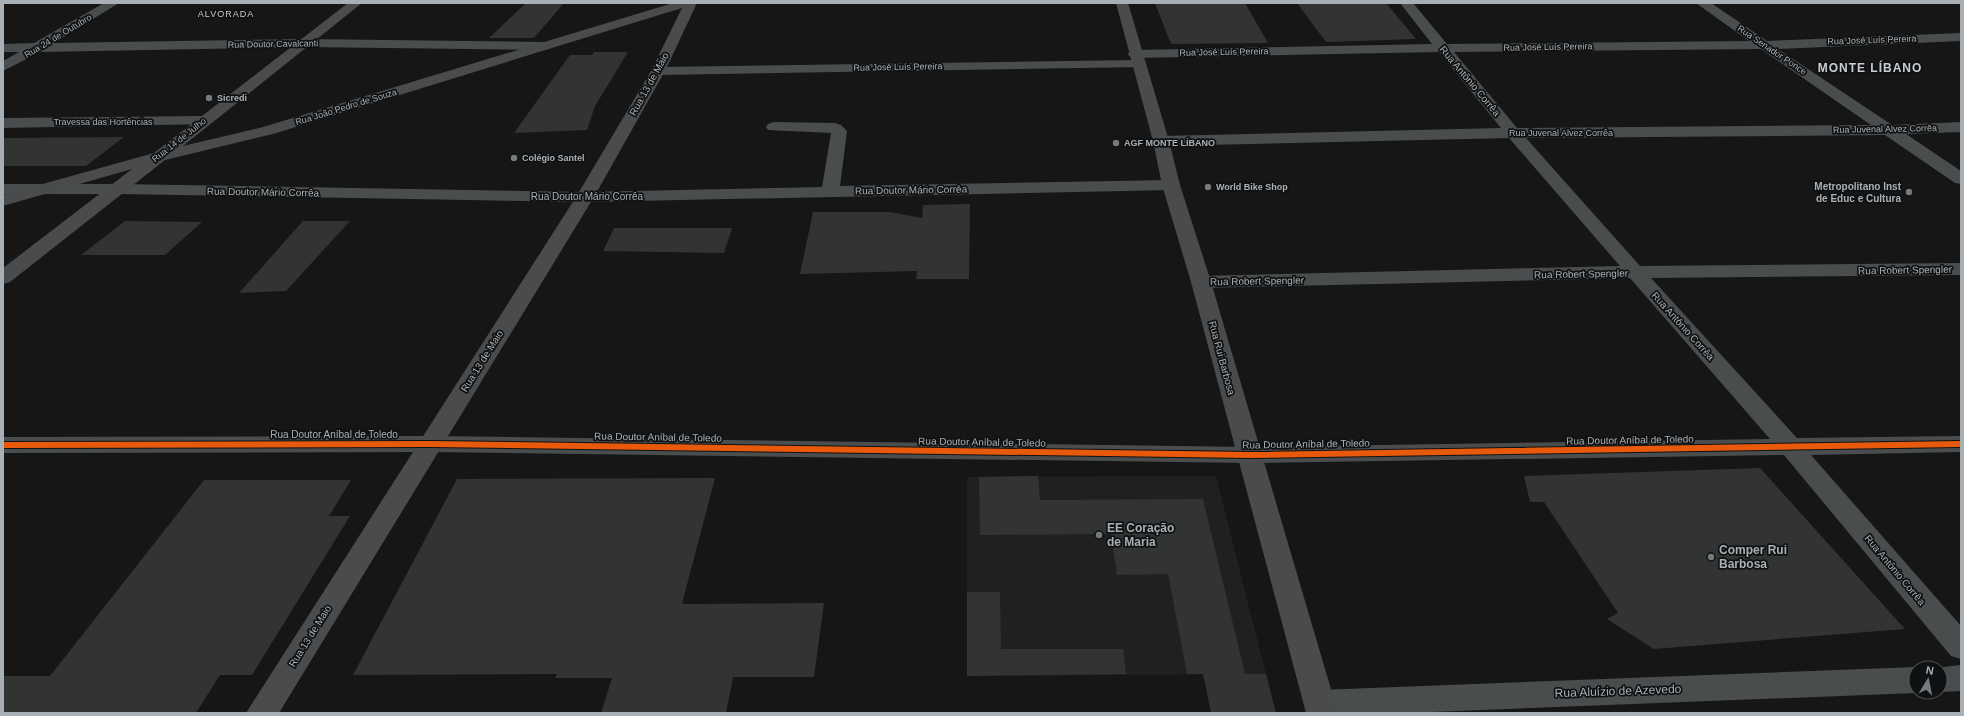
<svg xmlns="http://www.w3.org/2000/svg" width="1964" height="716" font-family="Helvetica,sans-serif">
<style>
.built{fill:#202021}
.building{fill:#323333}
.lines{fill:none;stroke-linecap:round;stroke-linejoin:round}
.street{fill:#4a4d4e;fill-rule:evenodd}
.secondary{fill:#494b4c;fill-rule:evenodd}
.cycleway-casing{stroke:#101112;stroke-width:8}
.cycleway{stroke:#e8590c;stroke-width:6}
.poi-dot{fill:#757a7d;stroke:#101112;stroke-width:1.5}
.labels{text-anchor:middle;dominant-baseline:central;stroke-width:3.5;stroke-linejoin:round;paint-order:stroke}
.far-neighbourhood-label{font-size:9px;letter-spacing:1px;fill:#c9ced2;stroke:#101112}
.far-street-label{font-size:9px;fill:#a8b0b5;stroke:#101112}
.far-poi-label{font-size:9px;font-weight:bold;fill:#a8b0b5;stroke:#101112;text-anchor:start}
.street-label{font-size:10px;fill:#a8b0b5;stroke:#101112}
.poi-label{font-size:10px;font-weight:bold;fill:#a8b0b5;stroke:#101112;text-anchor:end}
.far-district-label{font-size:12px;font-weight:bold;letter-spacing:1px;fill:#c9ced2;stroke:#101112}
.near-poi-label{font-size:12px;font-weight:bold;fill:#a8b0b5;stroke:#101112;text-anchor:start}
.near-street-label{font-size:12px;fill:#a8b0b5;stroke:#101112}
</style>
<rect width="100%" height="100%" fill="#161616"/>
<polygon class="built" points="1216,476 1266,674 967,676 967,477"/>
<g class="building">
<polygon points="526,3 564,3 534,38 489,38"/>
<polygon points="1155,3 1245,3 1268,43 1171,44"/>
<polygon points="1297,3 1386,3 1416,39 1326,42"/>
<polygon points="594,52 628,52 595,106 587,130 514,133 570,55 592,55"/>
<polygon points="124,137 86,166 3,166 3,138"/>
<polygon points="970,204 969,279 916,279 917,271 800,274 813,212 890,212 922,218 923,205"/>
<polygon points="125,221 202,222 165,255 81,255"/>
<polygon points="303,221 350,221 286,291 239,293"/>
<polygon points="614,228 732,228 724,253 603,251"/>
<polygon points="1760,468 1905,629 1654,649 1607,619 1618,613 1544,502 1530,502 1524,476"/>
<polygon points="1038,476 1040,500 1203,499 1245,674 1266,674 1276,713 1211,713 1203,674 1187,674 1168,574 1117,575 1111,534 980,535 979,477"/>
<polygon points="715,478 682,604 824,603 814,677 733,677 726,713 601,713 612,678 555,678 557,674 353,675 457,479"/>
<polygon points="204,480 351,480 329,516 350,516 252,675 220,675 196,713 3,713 3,676 50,676"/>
<polygon points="967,592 1000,592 1001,649 1123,649 1126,674 967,676"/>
</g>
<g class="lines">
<g class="street">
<polygon points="104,3 119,3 54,43 305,39 543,42 548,43 550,46 548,49 543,50 305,47 40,52 3,71 3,61 19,52 3,52 3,44 34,43"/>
<path d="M 1400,3 L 1413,3 L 1447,44 L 1749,41 L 1696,3 L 1711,3 L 1767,41 L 1961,33 L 1961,41 L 1778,49 L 1892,125 L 1961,122 L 1961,132 L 1906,134 L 1961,171 L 1961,184 L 1955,183 L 1885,135 L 1526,138 L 1640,266 L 1961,263 L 1961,275 L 1651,278 L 1797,438 L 1961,436 L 1961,452 L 1811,455 L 1961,626 L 1961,659 L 1951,656 L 1784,455 L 1250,463 L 429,452 L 3,453 L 3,437 L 429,436 L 1250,447 L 1770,439 L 1630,278 L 1201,288 L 1194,286 L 1191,282 L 1194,278 L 1201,276 L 1620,266 L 1509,138 L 1161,146 L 1155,144 L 1153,141 L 1155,138 L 1161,136 L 1501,128 L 1439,52 L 1135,58 L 1130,57 L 1128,54 L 1130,51 L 1135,50 L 1432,44 ZM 1761,49 L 1871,125 L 1517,128 L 1454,52 Z"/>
<polygon points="1138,60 1143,61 1145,64 1143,67 658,75 653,74 651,71 653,68 658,67"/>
<polygon points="203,116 209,118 211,121 209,124 3,128 3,118"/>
<polygon points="774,122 835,123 841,125 847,131 840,186 1171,180 1177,181 1180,185 1177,189 1171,190 585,202 118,194 3,194 3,184 118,184 585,192 822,187 831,133 768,130 766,127 768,124"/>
<polygon points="1961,665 1961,691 1940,692 1940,668 1935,668"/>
<polygon points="1916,667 1919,668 1916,668 1916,692 1919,692 1916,693 1406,713 1309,713 1304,703 1308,693 1319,690"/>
</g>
<g class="secondary">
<polygon points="348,3 362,3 183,146 263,127 673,3 697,3 665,71 594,197 279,713 246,713 576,197 651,71 682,8 273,134 165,160 10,282 3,284 3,268 132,169 3,206 3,195 154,153"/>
<polygon points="1116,3 1128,3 1169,141 1180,185 1211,282 1338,713 1306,713 1191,282 1162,185 1153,141"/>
</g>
<g class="cycleway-casing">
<polyline id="cycleway" points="3,445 429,444 1250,455 1961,444"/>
</g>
<use href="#cycleway" class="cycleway"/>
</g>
<g class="poi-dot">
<circle cx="209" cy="98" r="4"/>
<circle cx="1116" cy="143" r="4"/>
<circle cx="514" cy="158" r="4"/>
<circle cx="1208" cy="187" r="4"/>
<circle cx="1909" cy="192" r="4"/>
<circle cx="1099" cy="535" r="4"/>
<circle cx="1711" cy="557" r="4"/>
</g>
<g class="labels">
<g class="far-neighbourhood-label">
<text x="226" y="14">ALVORADA</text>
</g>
<g class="far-street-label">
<text transform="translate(58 36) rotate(-31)">Rua 24 de Outubro</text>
<text transform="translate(1872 40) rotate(-2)">Rua José Luís Pereira</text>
<text transform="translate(273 44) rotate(-1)">Rua Doutor Cavalcanti</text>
<text transform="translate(1548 47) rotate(-1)">Rua José Luís Pereira</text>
<text transform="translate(1772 50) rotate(34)">Rua Senador Ponce</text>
<text transform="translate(1224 52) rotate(-1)">Rua José Luís Pereira</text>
<text transform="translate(898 67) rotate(-1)">Rua José Luís Pereira</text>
<text transform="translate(346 107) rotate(-17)">Rua João Pedro de Souza</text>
<text x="103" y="122">Travessa das Hortências</text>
<text transform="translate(1885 129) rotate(-1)">Rua Juvenal Alvez Corrêa</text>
<text x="1561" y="133">Rua Juvenal Alvez Corrêa</text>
<text transform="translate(179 140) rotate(-38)">Rua 14 de Julho</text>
</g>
<g class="far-poi-label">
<text x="217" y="98">Sicredi</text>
<text x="1124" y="143">AGF MONTE LÍBANO</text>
<text x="522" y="158">Colégio Santel</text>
<text x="1216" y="187">World Bike Shop</text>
</g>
<g class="street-label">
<text transform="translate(1470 81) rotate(50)">Rua Antônio Corrêa</text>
<text transform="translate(649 84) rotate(-61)">Rua 13 de Maio</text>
<text transform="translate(911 190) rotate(-1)">Rua Doutor Mário Corrêa</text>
<text transform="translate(263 192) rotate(1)">Rua Doutor Mário Corrêa</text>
<text x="587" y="196">Rua Doutor Mário Corrêa</text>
<text transform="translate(1905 270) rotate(-1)">Rua Robert Spengler</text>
<text transform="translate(1581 274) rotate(-1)">Rua Robert Spengler</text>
<text transform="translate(1257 281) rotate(-1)">Rua Robert Spengler</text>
<text transform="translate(1683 326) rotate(48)">Rua Antônio Corrêa</text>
<text transform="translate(1222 358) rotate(75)">Rua Rui Barbosa</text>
<text transform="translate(482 361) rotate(-58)">Rua 13 de Maio</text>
<text x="334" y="434">Rua Doutor Aníbal de Toledo</text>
<text transform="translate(658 437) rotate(1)">Rua Doutor Aníbal de Toledo</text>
<text transform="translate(1630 440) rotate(-1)">Rua Doutor Aníbal de Toledo</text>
<text transform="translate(982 442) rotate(1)">Rua Doutor Aníbal de Toledo</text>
<text transform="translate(1306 444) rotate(-1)">Rua Doutor Aníbal de Toledo</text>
<text transform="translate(1895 570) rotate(50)">Rua Antônio Corrêa</text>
<text transform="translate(310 636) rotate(-58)">Rua 13 de Maio</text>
</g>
<g class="poi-label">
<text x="1901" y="186">Metropolitano Inst<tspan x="1901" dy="12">de Educ e Cultura</tspan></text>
</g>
<g class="far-district-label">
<text x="1870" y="68">MONTE LÍBANO</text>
</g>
<g class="near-poi-label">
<text x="1107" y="528">EE Coração<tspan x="1107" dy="14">de Maria</tspan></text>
<text x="1719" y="550">Comper Rui<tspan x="1719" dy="14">Barbosa</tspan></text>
</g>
<g class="near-street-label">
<text transform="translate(1618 691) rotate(-2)">Rua Aluízio de Azevedo</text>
</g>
</g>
<rect width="1964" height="716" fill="none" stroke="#a8b0b5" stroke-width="8"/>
<g transform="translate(1928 680) rotate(10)"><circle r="19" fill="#101112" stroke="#4d5153"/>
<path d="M0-3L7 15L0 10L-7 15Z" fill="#757a7d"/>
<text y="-6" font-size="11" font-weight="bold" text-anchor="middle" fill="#a8b0b5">N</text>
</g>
</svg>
